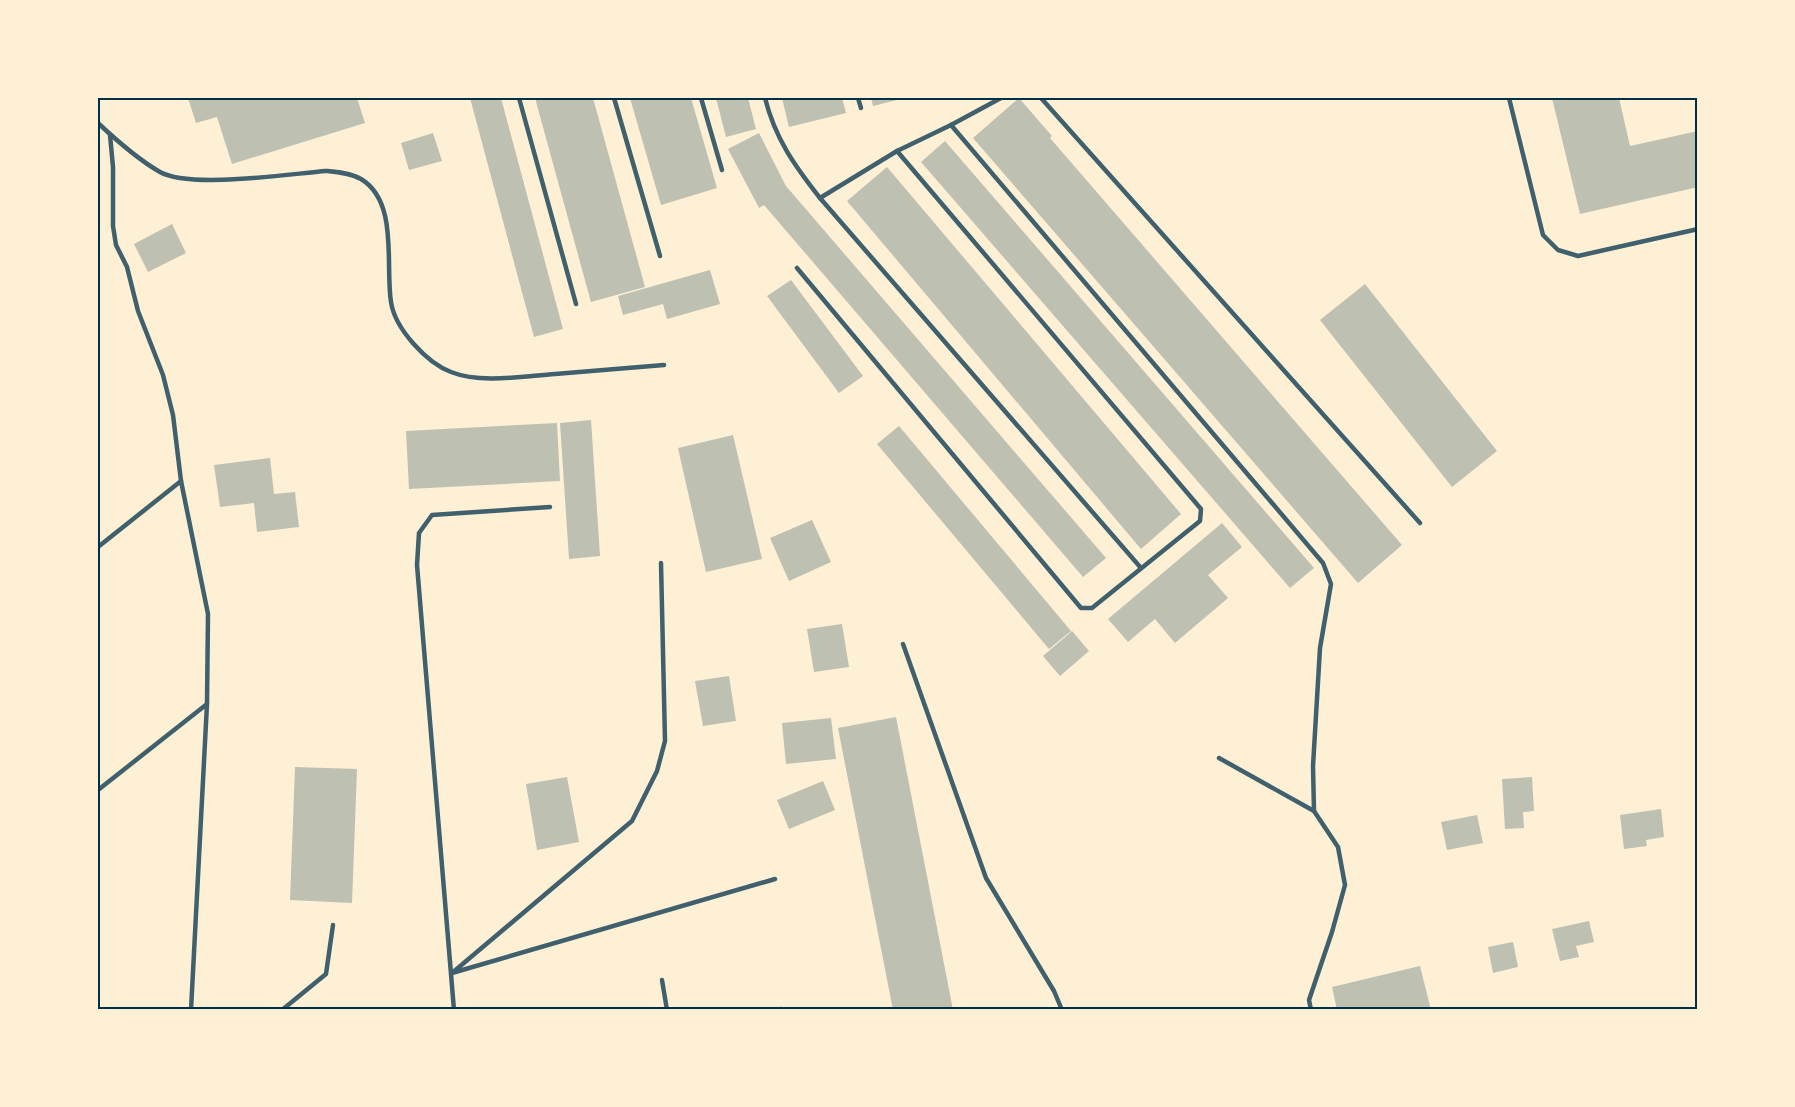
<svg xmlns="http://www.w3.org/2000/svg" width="1795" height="1107" font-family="Arial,sans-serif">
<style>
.building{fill:#bec0b2}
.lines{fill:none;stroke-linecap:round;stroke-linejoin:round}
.service{stroke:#3f606c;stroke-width:4.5}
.neatline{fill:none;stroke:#003049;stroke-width:2}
</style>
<rect width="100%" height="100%" fill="#fdf0d5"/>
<g class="building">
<polygon points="188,98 357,98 365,123 232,164 217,117 196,123"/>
<polygon points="470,98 501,98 563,329 534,337"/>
<polygon points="535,98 593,98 645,287 591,302"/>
<polygon points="630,98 691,98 717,188 661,205"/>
<polygon points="716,98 748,98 756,129 726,137"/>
<polygon points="782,98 842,98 846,113 789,127"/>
<polygon points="871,98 905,98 873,106"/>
<polygon points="1019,98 1052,136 1050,138 1402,545 1358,583 973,138"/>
<polygon points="1552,98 1619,98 1630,146 1698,131 1698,187 1580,214"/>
<polygon points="433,133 442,161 409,170 401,143"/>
<polygon points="759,133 786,186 1106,558 1083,577 764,205 759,208 728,149"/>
<polygon points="945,141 1314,568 1290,588 921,162"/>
<polygon points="887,167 1181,514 1141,549 847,201"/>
<polygon points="172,224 186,253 148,272 134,244"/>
<polygon points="710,270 720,304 667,319 663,304 623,315 618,296"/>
<polygon points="791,280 863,376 839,393 767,296"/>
<polygon points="1365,284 1497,451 1452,487 1320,320"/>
<polygon points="591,420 600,556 569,559 560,423"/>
<polygon points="557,423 560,481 409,489 406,431"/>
<polygon points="899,426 1071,631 1049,649 877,444"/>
<polygon points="733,435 762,559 706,572 678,448"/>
<polygon points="270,458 274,494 295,492 299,527 257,532 254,503 220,507 214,465"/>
<polygon points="812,520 831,562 789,581 770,538"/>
<polygon points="1222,523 1242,547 1208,575 1228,598 1175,643 1155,619 1128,642 1108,619"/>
<polygon points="842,624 849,667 814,672 807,629"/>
<polygon points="1072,631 1089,651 1060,676 1043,656"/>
<polygon points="729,676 736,721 703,726 695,681"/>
<polygon points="896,717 953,1010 893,1010 838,728"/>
<polygon points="831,718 836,759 786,764 782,723"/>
<polygon points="295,767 357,769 352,903 290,900"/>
<polygon points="567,777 579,842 537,850 526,784"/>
<polygon points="1532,777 1534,811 1523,812 1524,828 1505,829 1502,779"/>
<polygon points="823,781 835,810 789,829 777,800"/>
<polygon points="1661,809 1664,837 1646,840 1647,846 1624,849 1620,815"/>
<polygon points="1477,815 1483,843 1447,850 1441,822"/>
<polygon points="1589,921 1594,942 1576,946 1579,957 1560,961 1552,929"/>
<polygon points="1513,942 1518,967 1493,973 1488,947"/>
<polygon points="1420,966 1431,1010 1337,1010 1332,987"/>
</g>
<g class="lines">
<g class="service">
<polyline points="519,98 576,304"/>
<polyline points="614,98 660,256"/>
<polyline points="701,98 722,170"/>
<path d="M 765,98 C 775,138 794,165 820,198"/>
<polyline points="858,98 861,108"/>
<polyline points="1001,98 951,125 897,151 820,198 1141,568"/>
<polyline points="1041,98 1420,523"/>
<polyline points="1509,98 1543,235 1558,250 1578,256 1698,229"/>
<path d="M 98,123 C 115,139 139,160 160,172 C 190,189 288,174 326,171 C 337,172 350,173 361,179 C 399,202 385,265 391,302 C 395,329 427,363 451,372 C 481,384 524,376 555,374 C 591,371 628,368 664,365"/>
<polyline points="951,125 1323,563 1331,584 1320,648 1313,766 1314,811"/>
<polyline points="110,135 113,167 113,226 116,245 127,267 138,311 163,375 173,415 181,481"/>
<polyline points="797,268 1081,608 1092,608 1200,521 1201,509 897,151"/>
<polyline points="98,547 181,481 208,614 207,704"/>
<polyline points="661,563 665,741 657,771 632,821 452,973 775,879"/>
<polyline points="903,644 986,878 1054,991 1062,1010"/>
<polyline points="1219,758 1314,811 1338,847 1345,885 1332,932 1309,1000 1311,1010"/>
<polyline points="98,790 207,704 191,1010"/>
<polyline points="662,980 667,1010"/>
<polyline points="282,1010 326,974 333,925"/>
<polyline points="454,1010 417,565 419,533 432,515 550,507"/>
<polyline points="778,1010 781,1009"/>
</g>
</g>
<rect width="1795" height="1107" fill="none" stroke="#fdf0d5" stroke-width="198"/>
<rect x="99" y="99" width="1597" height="909" class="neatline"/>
</svg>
